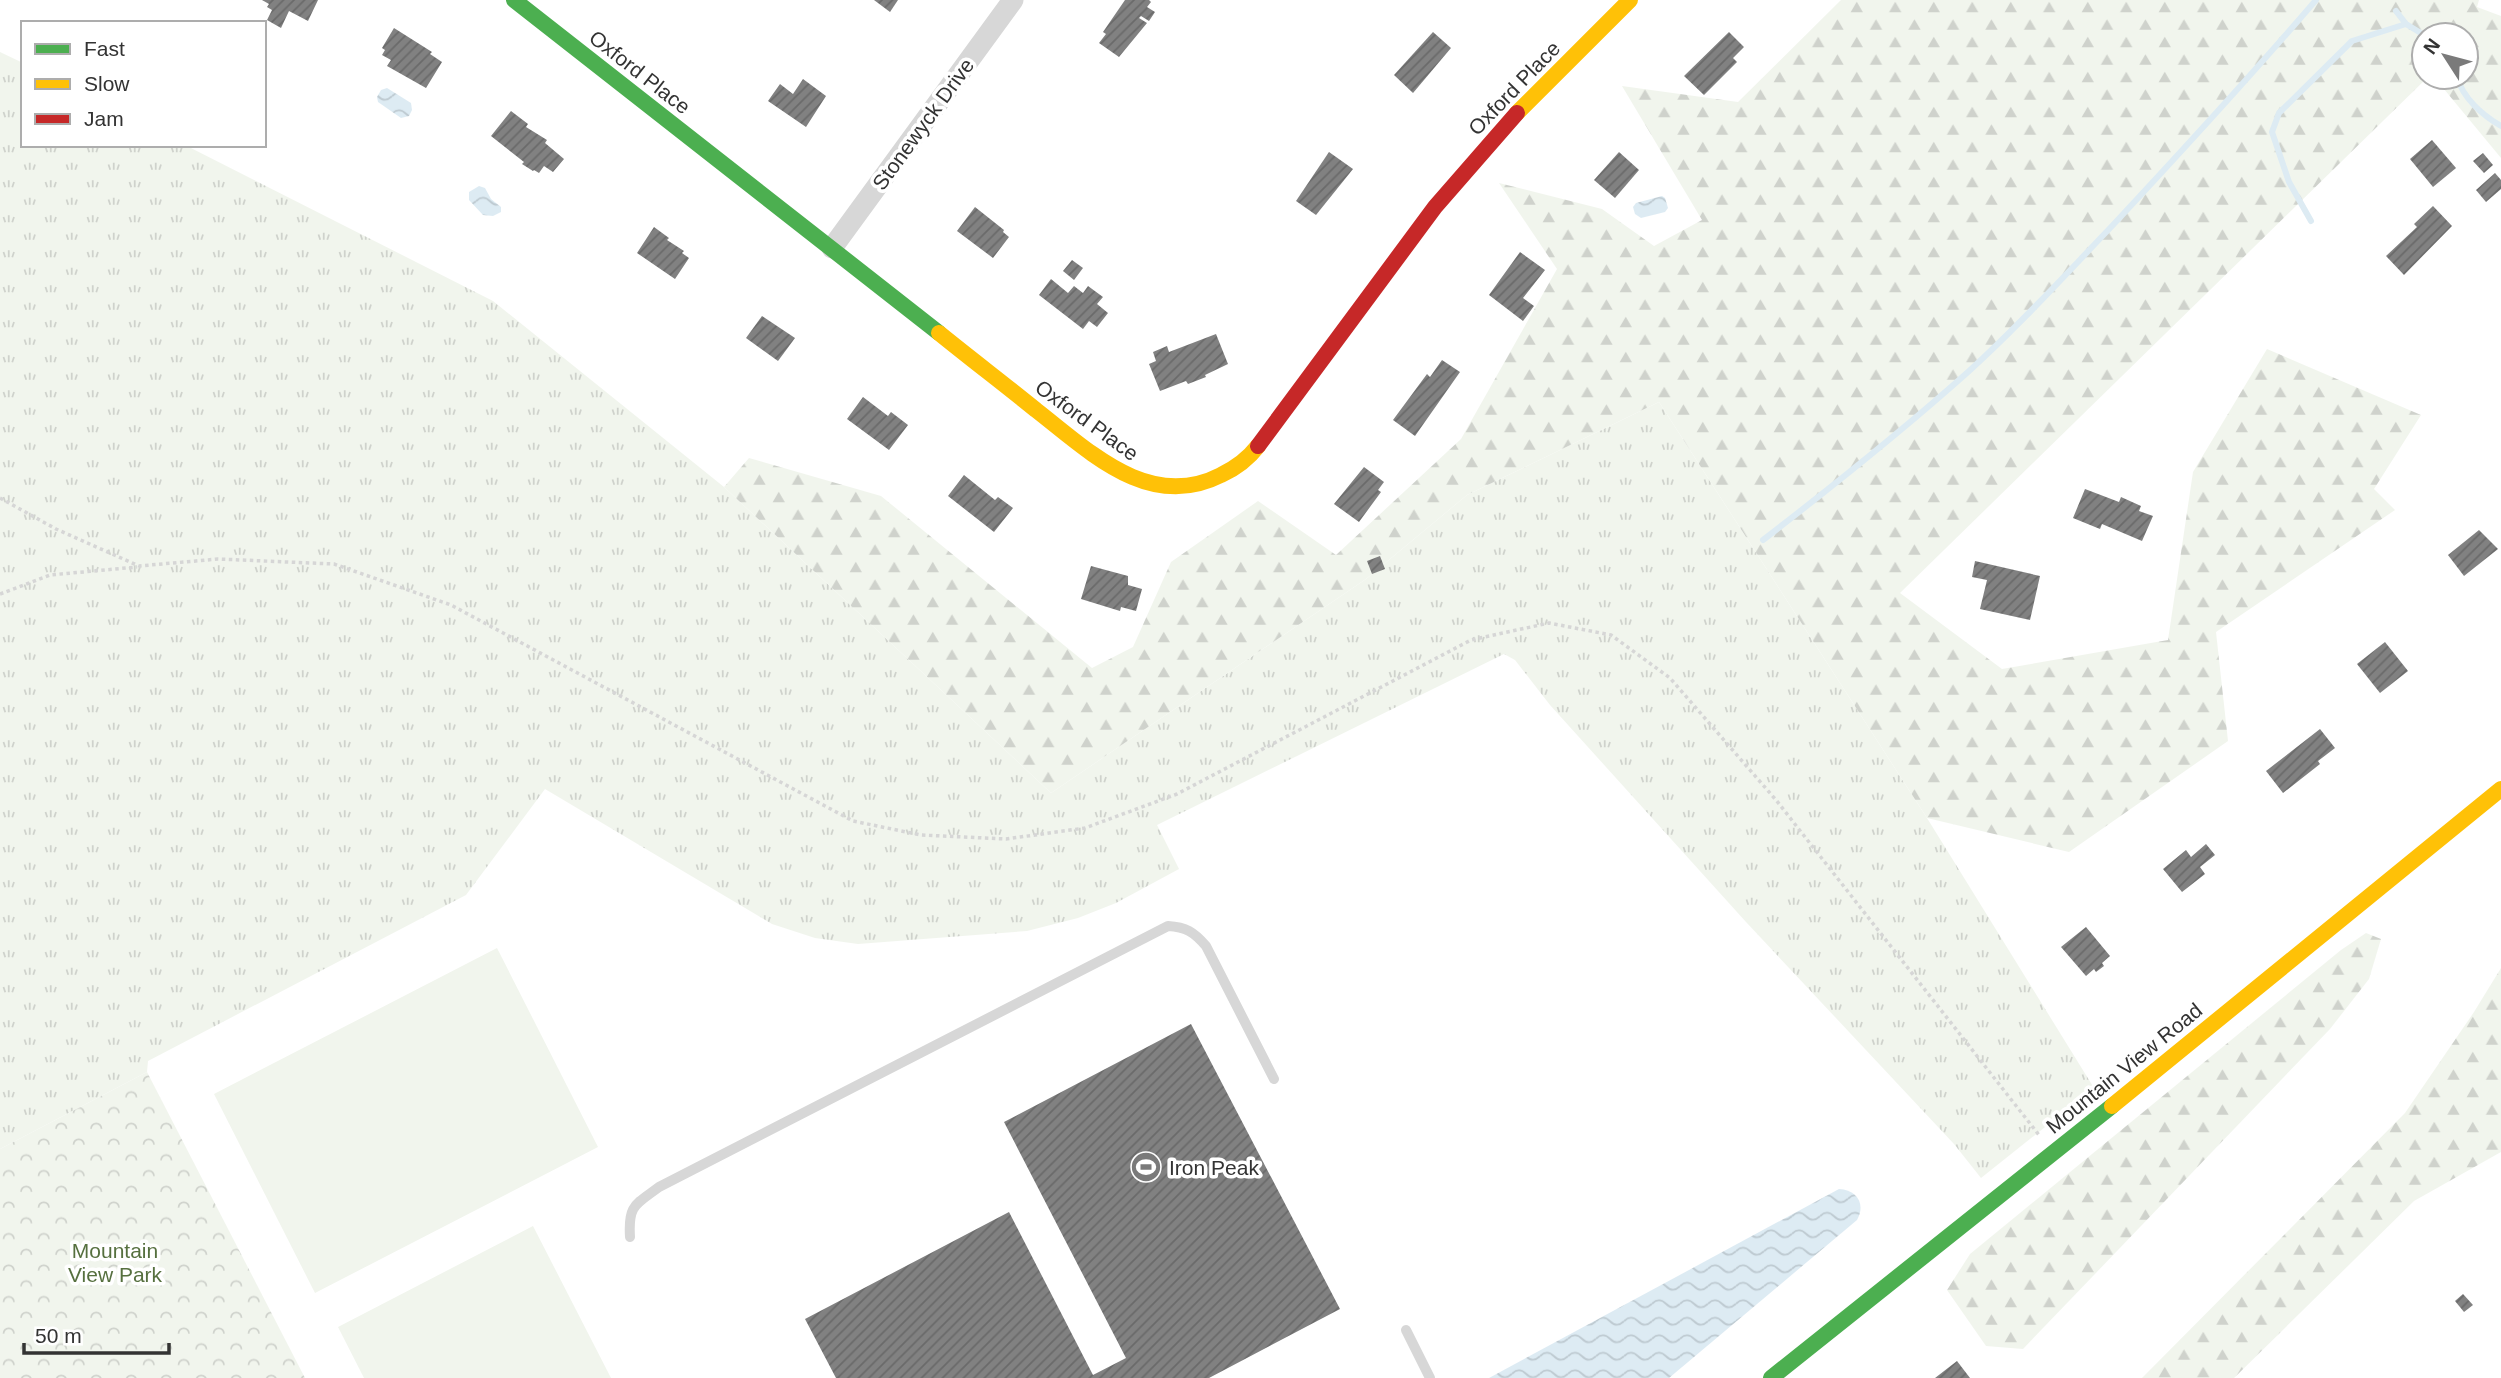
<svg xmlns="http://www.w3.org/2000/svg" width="2501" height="1378" font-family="Arial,sans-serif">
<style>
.grass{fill:url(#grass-tufts)}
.forest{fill:url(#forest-firs)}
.park{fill:url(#park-crowns)}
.garden{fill:#f1f5ed}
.water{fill:url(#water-waves)}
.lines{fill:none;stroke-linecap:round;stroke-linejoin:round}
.stream{stroke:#ddebf3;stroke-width:6}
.building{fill:url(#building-hatch)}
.path{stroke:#d6d6d6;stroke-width:3.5;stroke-dasharray:3.5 3.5;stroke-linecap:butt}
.lane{stroke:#d7d7d7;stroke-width:10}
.street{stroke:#d7d7d7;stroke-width:21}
.fast{stroke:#4caf50;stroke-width:16}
.slow{stroke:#ffc107;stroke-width:16}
.jam{stroke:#c62828;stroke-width:16}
.labels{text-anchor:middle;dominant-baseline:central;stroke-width:7;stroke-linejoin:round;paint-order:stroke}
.street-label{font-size:21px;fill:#333;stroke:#fff}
.poi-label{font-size:21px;fill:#333;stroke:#fff;text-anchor:start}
.park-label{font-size:21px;fill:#56703f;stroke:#fff}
</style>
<defs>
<pattern id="grass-tufts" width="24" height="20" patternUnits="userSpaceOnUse" patternTransform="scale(1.75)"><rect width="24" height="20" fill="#f1f5ed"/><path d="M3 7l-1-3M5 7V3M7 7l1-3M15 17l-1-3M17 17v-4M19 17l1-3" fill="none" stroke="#cfd2cc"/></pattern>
<pattern id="forest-firs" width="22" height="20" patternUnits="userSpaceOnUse" patternTransform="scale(1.75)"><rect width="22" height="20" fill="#f1f5ed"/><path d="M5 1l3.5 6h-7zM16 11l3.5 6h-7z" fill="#cfd2cc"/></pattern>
<pattern id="park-crowns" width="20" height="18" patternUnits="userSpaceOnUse" patternTransform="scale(1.75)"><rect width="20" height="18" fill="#f1f5ed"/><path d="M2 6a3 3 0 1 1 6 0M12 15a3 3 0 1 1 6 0" fill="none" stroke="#cfd2cc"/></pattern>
<pattern id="water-waves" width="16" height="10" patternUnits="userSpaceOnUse" patternTransform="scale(1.75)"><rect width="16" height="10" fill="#ddebf3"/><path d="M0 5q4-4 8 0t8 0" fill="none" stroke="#becad1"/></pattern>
<pattern id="building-hatch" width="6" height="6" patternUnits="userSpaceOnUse" patternTransform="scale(1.75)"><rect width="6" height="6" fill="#818181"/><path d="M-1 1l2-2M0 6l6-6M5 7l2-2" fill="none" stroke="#6a6a6a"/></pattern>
</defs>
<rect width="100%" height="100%" fill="#fff"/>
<polygon class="grass" points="0,52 23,63 23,145 185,145 493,301 724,487 1051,793 1366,579 1467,495 1659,402 1927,818 2094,1088 1981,1178 1954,1144 1746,922 1550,705 1515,660 1504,654 1157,825 1179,869 1116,903 1078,918 1027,931 858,944 815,938 772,924 545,789 466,895 148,1061 147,1072 0,1149"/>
<g class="forest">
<polygon points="1841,0 2479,0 2477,7 2501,16 2501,158 2434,77 2466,77 2466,35 2424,35 2424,77 2428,77 1900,593 2002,669 2168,640 2193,472 2267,349 2421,415 2374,489 2395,510 2216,632 2228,741 2069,852 1927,818 1659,402 1467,495 1366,579 1051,793 724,487 749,458 881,496 1092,668 1133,647 1171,562 1258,501 1336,555 1461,439 1557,269 1499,183 1602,209 1654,246 1702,220 1622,86 1738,102"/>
<polygon points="2366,933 2381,939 2369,979 2330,1029 2023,1349 1986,1346 1947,1290 1970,1254 2341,950"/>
<polygon points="2501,968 2501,1152 2414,1201 2234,1378 2142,1378 2405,1113 2474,1012"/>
</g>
<polygon class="park" points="147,1072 305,1378 0,1378 0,1149"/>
<g class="garden">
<polygon points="497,948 598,1147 315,1293 214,1094"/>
<polygon points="533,1226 611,1378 364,1378 338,1327"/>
</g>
<g class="water">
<polygon points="387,88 411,103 412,110 409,116 401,118 378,102 377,97 381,90"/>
<polygon points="479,186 485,188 491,199 501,207 501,212 493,216 483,215 469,200 469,192"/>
<polygon points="1662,196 1665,198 1668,208 1665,212 1641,218 1635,214 1633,207 1636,203"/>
<path d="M 1839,1189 C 1857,1190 1866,1204 1857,1220 L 1669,1378 L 1489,1378 Z"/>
</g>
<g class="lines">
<g class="stream">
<polyline points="2396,11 2406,24 2424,35"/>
<path d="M 2457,77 C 2463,98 2482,115 2501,126"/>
<polyline points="2311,221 2289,182 2272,132 2279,113 2352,41 2406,24"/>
<path d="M 1763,540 C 1833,486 1902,431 1968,372 C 2019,326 2066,274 2113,225 C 2182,151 2250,77 2316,0"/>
</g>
</g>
<g class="building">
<polygon points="262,0 318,0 308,21 289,11 281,28 267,20 272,10 267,7 269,4"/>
<polygon points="874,0 898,0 890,12"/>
<polygon points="1125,0 1149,0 1151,2 1147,7 1155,12 1149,21 1141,16 1139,18 1147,23 1119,57 1099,43 1106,34 1103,32"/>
<polygon points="394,28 432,52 430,54 442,62 426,88 387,66 391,60 382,55 385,50 382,48"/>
<polygon points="1433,32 1451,48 1413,93 1394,75"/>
<polygon points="1729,32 1744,47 1733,58 1737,62 1704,95 1684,76"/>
<polygon points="803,79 826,96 806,127 768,101 780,84 793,94"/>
<polygon points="511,111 528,124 526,127 547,140 545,143 564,159 553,172 544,166 539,173 534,170 533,171 522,164 524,162 491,136"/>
<polygon points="2432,140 2456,168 2433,187 2410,159"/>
<polygon points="1329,152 1353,169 1316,215 1296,201"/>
<polygon points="1619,152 1639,170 1615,198 1594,180"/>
<polygon points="2483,153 2493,165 2484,173 2473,161"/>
<polygon points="2495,173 2501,180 2501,189 2486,202 2476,190"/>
<polygon points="2433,206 2452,226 2404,275 2386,256 2417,227 2414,224"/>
<polygon points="975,207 1004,230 1003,232 1009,237 993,258 957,231"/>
<polygon points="654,227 669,238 667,240 684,251 682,253 689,258 675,279 637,253"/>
<polygon points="1520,252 1545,270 1523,298 1534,306 1523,321 1489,295"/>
<polygon points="1072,260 1083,268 1074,280 1063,271"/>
<polygon points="1051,279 1068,293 1074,286 1083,293 1088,286 1103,297 1097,304 1108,313 1097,327 1089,321 1083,329 1039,295"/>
<polygon points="762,316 795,338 778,361 746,338"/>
<polygon points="1216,334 1228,364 1205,375 1206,377 1188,384 1186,381 1160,391 1149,364 1156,361 1153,352 1167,346 1169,352"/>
<polygon points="1442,360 1460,372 1415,436 1393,420 1427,374 1430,377"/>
<polygon points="863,397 888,416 891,412 908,425 889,450 847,419"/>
<polygon points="1364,467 1384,482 1378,490 1381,492 1359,522 1334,504"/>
<polygon points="964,475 995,500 998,497 1013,508 994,532 948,496"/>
<polygon points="2085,489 2119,502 2121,497 2141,506 2139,511 2153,516 2142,541 2102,524 2100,529 2073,518"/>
<polygon points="2479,530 2498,549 2464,576 2448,555"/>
<polygon points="1380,556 1385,569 1372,574 1367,561"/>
<polygon points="1975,561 2040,576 2030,620 1980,609 1987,580 1972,577"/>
<polygon points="1091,566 1128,576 1128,585 1142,589 1136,611 1121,607 1120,611 1081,599"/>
<polygon points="2385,642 2408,671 2380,693 2357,664"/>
<polygon points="2320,729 2335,748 2318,761 2320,764 2283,793 2266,771"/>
<polygon points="2206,844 2215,855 2200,867 2205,874 2182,892 2163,869 2186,850 2191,857"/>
<polygon points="2086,927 2110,956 2102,963 2104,966 2096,972 2094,969 2086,976 2061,947"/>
<polygon points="1191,1024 1340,1309 1209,1378 836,1378 805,1319 1009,1212 1093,1375 1126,1358 1004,1122"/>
<polygon points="2463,1294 2473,1305 2464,1312 2455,1301"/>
<polygon points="1957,1361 1970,1378 1935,1378"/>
</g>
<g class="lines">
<g class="path">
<polyline points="0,498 56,529 139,566 218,559 334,564 451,605 853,821 921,835 1006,839 1085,828 1177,794 1471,640 1549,623 1611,635 1670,678 1776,800 2039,1135"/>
<polyline points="0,594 50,575 137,567"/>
</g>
<g class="lane">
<path d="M 630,1237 C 628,1205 635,1205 659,1187 L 1168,926 C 1186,927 1194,932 1206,946 L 1274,1079"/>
<polyline points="1406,1330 1430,1378"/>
</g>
<polyline class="street" points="832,248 1013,0"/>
<g class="fast">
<polyline points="514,0 939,333"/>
<polyline points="1771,1378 2112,1106"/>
</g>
<g class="slow">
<polyline points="1517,113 1630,0"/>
<path d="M 939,333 C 971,359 1004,384 1036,410 C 1089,451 1149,512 1221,475 C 1236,468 1248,459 1258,446"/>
<polyline points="2112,1106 2501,789"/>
</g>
<polyline class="jam" points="1258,446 1435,207 1517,113"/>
</g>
<defs>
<g id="stadium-disc" transform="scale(1.575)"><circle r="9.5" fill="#7a7a7a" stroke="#fff"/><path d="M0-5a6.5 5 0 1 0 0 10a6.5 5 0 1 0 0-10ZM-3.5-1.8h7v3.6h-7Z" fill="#fff"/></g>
</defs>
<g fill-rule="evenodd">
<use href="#stadium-disc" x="1146" y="1167"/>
</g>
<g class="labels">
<g class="street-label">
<text transform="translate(640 72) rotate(38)">Oxford Place</text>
<text transform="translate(1514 88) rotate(-46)">Oxford Place</text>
<text transform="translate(923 124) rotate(-54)">Stonewyck Drive</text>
<text transform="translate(1087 420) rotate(36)">Oxford Place</text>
<text transform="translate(2124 1068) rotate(-39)">Mountain View Road</text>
</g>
<g class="poi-label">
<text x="1169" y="1167">Iron Peak</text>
</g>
<g class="park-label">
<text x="115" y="1250">Mountain<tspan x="115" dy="24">View Park</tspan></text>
</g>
</g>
<rect x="21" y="21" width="245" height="126" fill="#ffffff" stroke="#adadad" stroke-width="2"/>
<rect x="35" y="44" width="35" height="10" fill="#4caf50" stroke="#adadad" stroke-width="2"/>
<text x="84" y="56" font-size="21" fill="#333333">Fast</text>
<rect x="35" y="79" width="35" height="10" fill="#ffc107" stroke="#adadad" stroke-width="2"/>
<text x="84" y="91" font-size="21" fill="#333333">Slow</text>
<rect x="35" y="114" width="35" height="10" fill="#c62828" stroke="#adadad" stroke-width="2"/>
<text x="84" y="126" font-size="21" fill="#333333">Jam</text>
<g transform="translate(2445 56) rotate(306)"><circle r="33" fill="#ffffff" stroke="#adadad" stroke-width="2"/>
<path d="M0-5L12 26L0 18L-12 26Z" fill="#7a7a7a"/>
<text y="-10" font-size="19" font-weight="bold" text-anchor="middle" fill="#333333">N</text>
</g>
<path d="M24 1343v10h145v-10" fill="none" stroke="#333333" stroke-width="3.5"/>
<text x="35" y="1343" font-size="21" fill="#333333" stroke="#ffffff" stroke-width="5" paint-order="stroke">50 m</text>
</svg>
